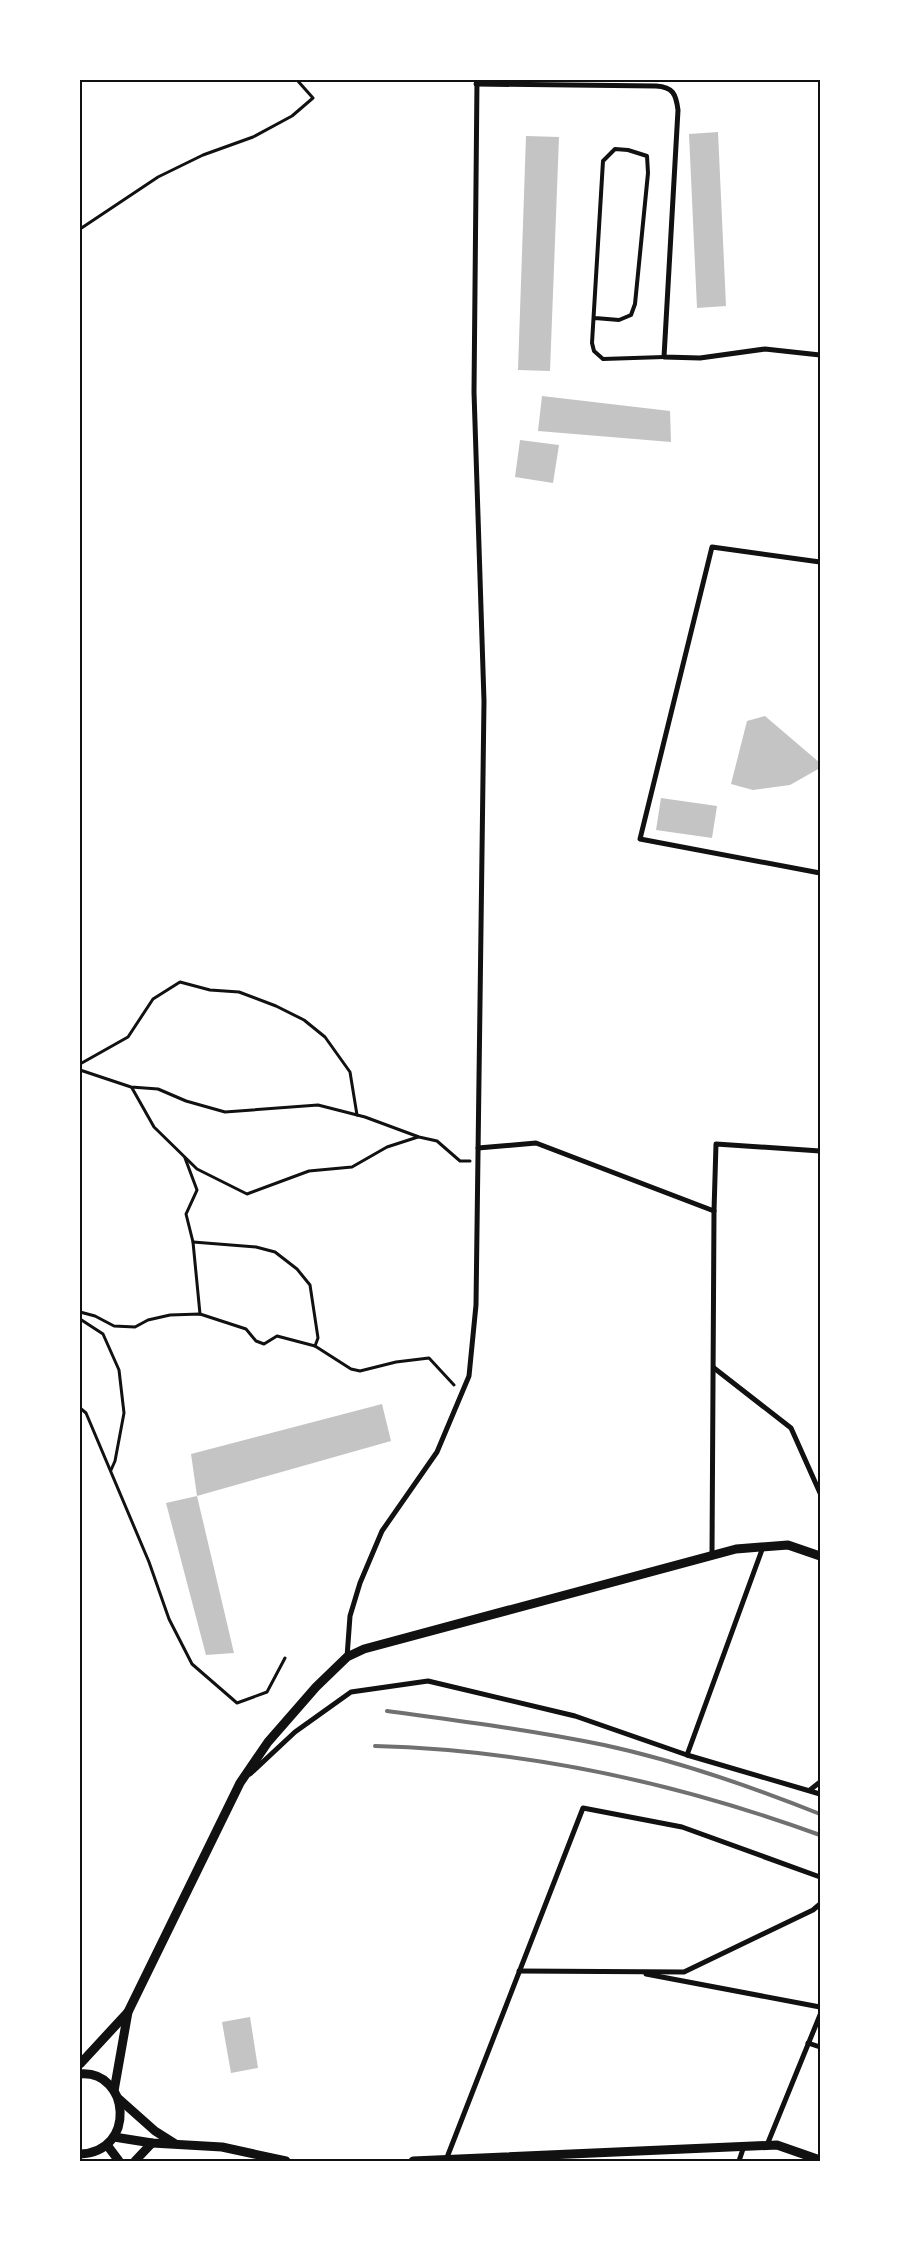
<svg xmlns="http://www.w3.org/2000/svg" width="900" height="2241" font-family="Montserrat,sans-serif">
<style>
.building{fill:#c4c4c4}
.lines{fill:none;stroke-linecap:round;stroke-linejoin:round}
.path{stroke:#111;stroke-width:3}
.service{stroke:#111;stroke-width:4}
.minor{stroke:#111;stroke-width:5}
.tertiary{stroke:#111;stroke-width:9}
.rail{stroke:#707070;stroke-width:4}
.neatline{fill:none;stroke:#111;stroke-width:2}
</style>
<rect width="100%" height="100%" fill="#fff"/>
<g class="building">
<polygon points="718,132 726,306 697,308 689,134"/>
<polygon points="526,136 559,137 550,371 518,370"/>
<polygon points="542,396 670,411 671,442 538,431"/>
<polygon points="520,440 559,445 553,483 515,477"/>
<polygon points="765,716 820,763 820,768 790,785 753,790 731,784 747,721"/>
<polygon points="661,798 717,806 712,838 656,830"/>
<polygon points="382,1404 391,1441 197,1496 191,1454"/>
<polygon points="197,1496 234,1653 206,1655 166,1503"/>
<polygon points="250,2017 258,2068 231,2073 222,2022"/>
</g>
<g class="lines">
<g class="path">
<polyline points="80,229 158,177 203,155 253,137 292,116 313,98 297,80"/>
<polyline points="80,1064 128,1037 153,999 180,982 210,990 239,992 276,1006 304,1020 325,1037 350,1072 357,1115"/>
<polyline points="80,1070 131,1087 158,1089 186,1101 225,1112 318,1105 365,1117 419,1137 437,1141 460,1161 470,1161"/>
<polyline points="132,1088 154,1127 197,1169 247,1194 309,1171 352,1167 387,1147 418,1137"/>
<polyline points="185,1158 197,1190 186,1214 193,1242 200,1314"/>
<polyline points="193,1242 256,1247 275,1252 297,1269 310,1285 318,1338 315,1346"/>
<polyline points="80,1312 95,1316 114,1326 135,1327 148,1320 170,1315 200,1314 246,1329 256,1341 264,1344 277,1336 315,1346 351,1369 360,1371 396,1362 429,1358 454,1385"/>
<polyline points="80,1319 103,1334 119,1370 124,1413 115,1461 111,1470"/>
<polyline points="80,1408 86,1413 149,1562 169,1619 192,1664 237,1703 267,1692 285,1658"/>
</g>
<polyline class="service" points="595,318 619,320 631,315 635,304 648,173 647,156 628,150 615,149 603,161 592,343 594,351 603,359 664,357"/>
<g class="minor">
<path d="M 476,84 L 656,86 C 673,87 676,94 678,110 L 664,357 L 700,358 L 765,349 L 820,355"/>
<polyline points="820,562 712,547 640,839 820,873"/>
<polyline points="478,1148 536,1143 714,1211"/>
<polyline points="714,1368 791,1428 820,1493"/>
<polyline points="712,1555 714,1211 716,1144 820,1151"/>
<polyline points="347,1657 350,1616 360,1583 382,1531 437,1452 469,1376 476,1305 484,701 474,392 477,80"/>
<polyline points="687,1755 763,1547"/>
<polyline points="250,1774 295,1732 351,1692 428,1681 575,1716 687,1755 820,1794"/>
<polyline points="810,1790 820,1782"/>
<polyline points="519,1971 684,1972 813,1910 820,1904"/>
<polyline points="646,1974 820,2007"/>
<polyline points="808,2043 820,2047"/>
<polyline points="767,2145 820,2015"/>
<polyline points="446,2160 583,1808 682,1827 820,1877"/>
<polyline points="739,2161 744,2146"/>
</g>
<g class="tertiary">
<polyline points="80,2064 128,2012"/>
<path d="M 80,2074 C 130,2070 137,2152 80,2154"/>
<polyline points="114,2091 128,2012 240,1783 268,1742 316,1687 347,1657 364,1649 736,1549 788,1545 820,1556"/>
<polyline points="119,2099 155,2131 174,2143"/>
<polyline points="114,2137 152,2143 222,2147 286,2161"/>
<polyline points="107,2145 119,2161"/>
<polyline points="135,2161 152,2143"/>
<polyline points="413,2161 777,2145 820,2160"/>
</g>
<g class="rail">
<path d="M 387,1711 C 460,1721 532,1730 604,1745 C 678,1761 750,1786 820,1814"/>
<path d="M 375,1746 C 528,1750 677,1783 820,1835"/>
</g>
</g>
<rect width="900" height="2241" fill="none" stroke="#ffffff" stroke-width="162"/>
<rect x="81" y="81" width="738" height="2079" class="neatline"/>
</svg>
